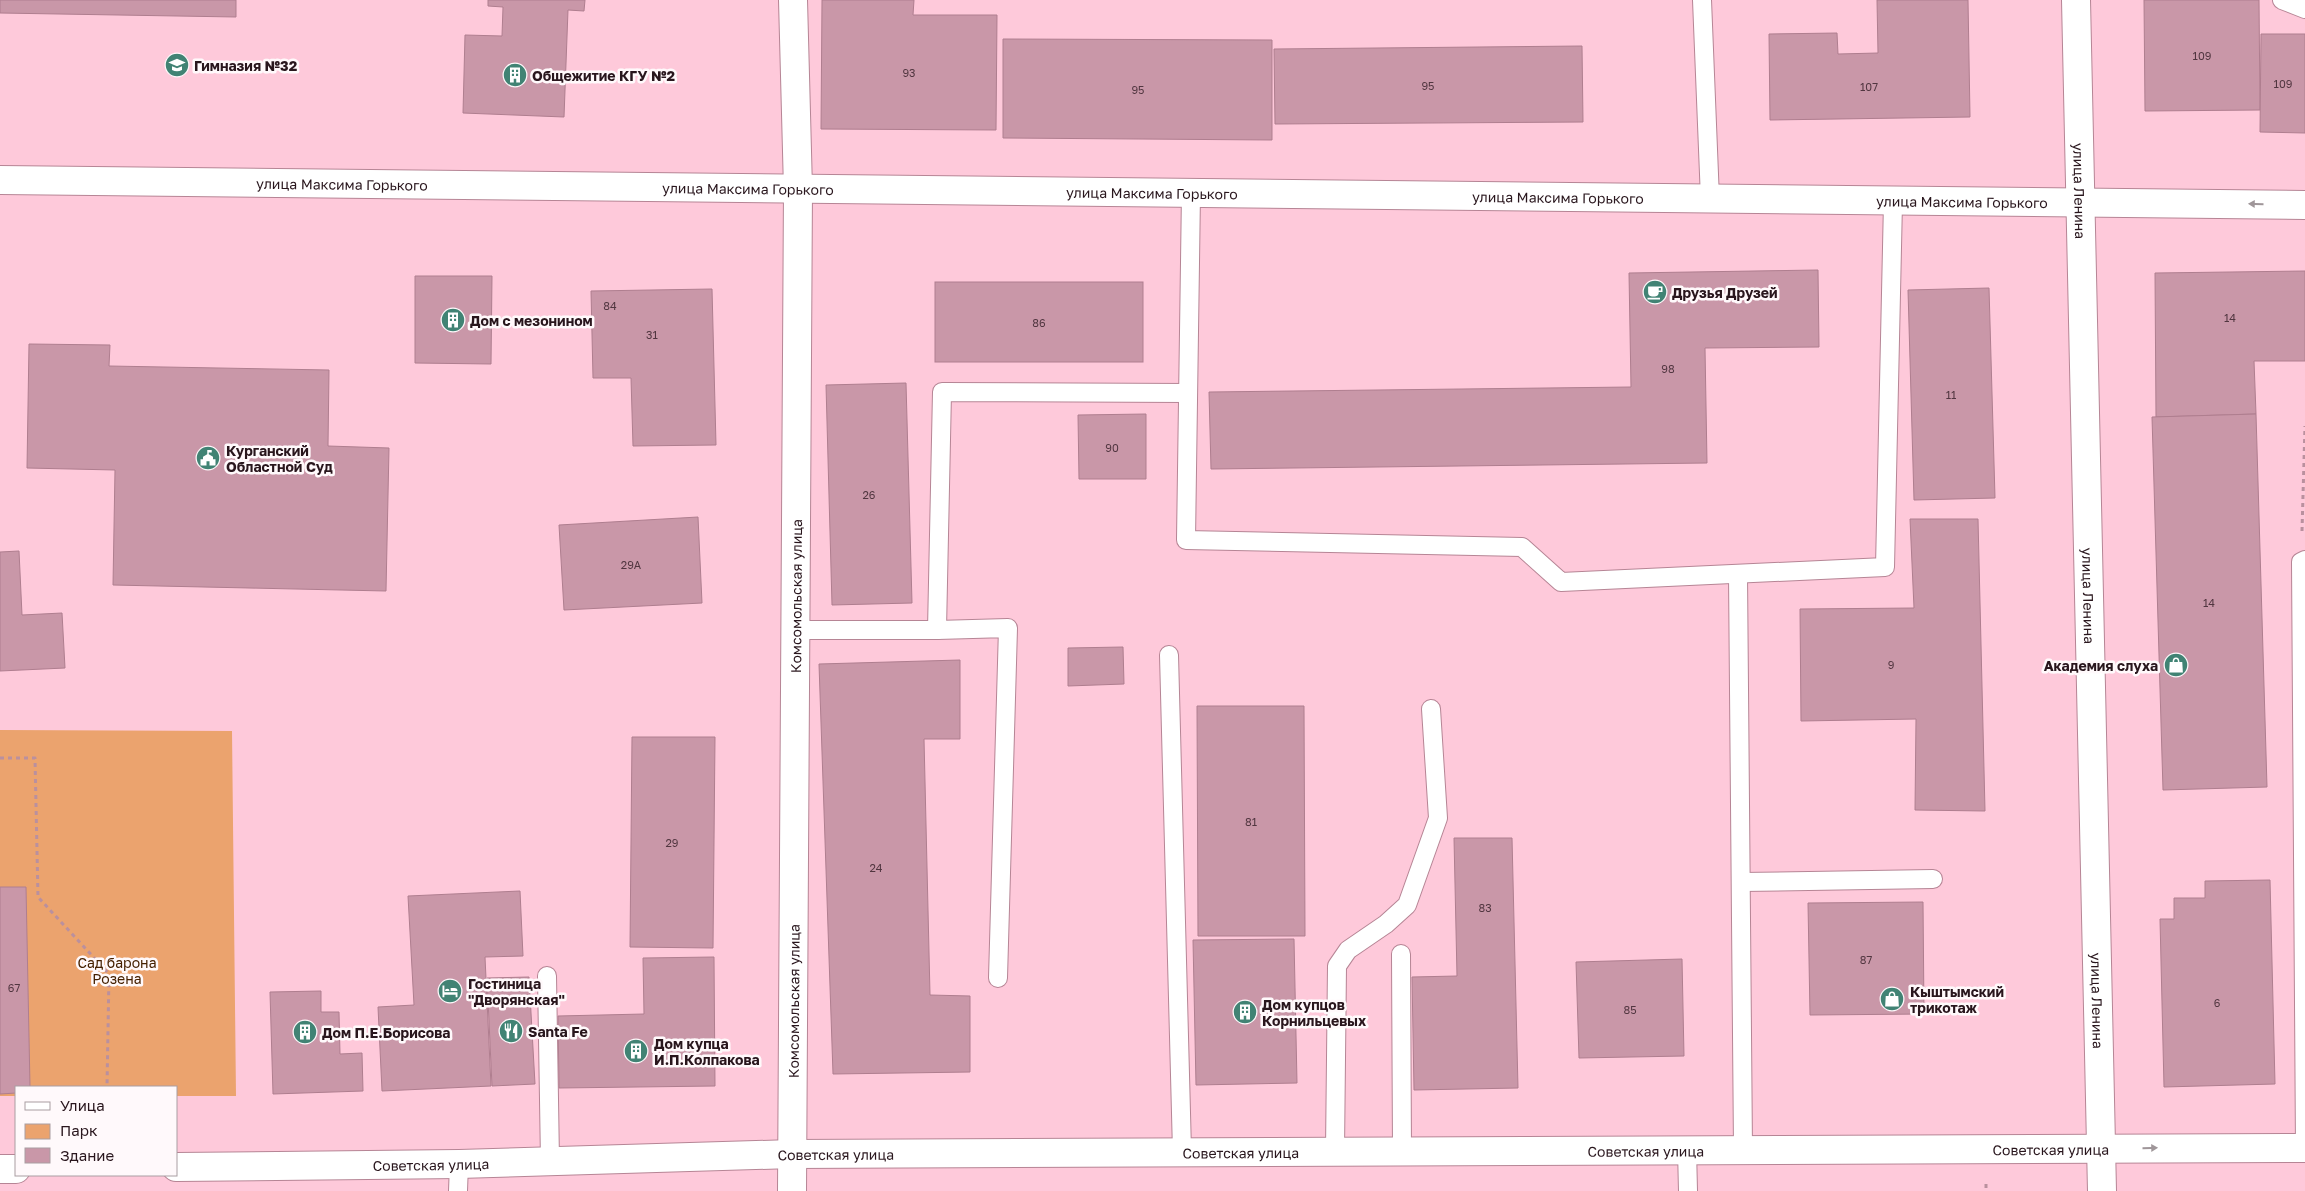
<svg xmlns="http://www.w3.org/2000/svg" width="2305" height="1191" font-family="'Golos Text',sans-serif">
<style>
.green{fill:#eba36e}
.building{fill:#c997a8;stroke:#af7e8f}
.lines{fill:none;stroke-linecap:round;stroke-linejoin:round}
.service-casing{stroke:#b68595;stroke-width:20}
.tertiary-casing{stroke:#b68595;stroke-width:30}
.secondary-casing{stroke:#b68595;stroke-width:30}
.path{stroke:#ba909e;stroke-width:3;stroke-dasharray:4 4;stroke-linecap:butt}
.service{stroke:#fff;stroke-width:18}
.tertiary{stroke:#fff;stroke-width:28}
.secondary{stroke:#fff;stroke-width:28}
.oneway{fill:#9f9699}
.labels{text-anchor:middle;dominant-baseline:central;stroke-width:5;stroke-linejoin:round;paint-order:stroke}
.number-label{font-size:11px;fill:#513640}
.poi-label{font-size:14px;font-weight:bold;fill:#29161d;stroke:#fff9fb;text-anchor:start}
.street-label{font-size:14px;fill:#29161d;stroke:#fff9fb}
.park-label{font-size:14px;fill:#452000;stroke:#fff9fb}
</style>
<rect width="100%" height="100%" fill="#fec9da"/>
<polygon class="green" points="0,730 232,731 236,1096 176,1096 176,1087 16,1087 16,1096 0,1096"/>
<g class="building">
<polygon points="0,0 236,0 236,17 0,13"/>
<polygon points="488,0 585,0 584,11 568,10 564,117 463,113 465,35 502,36 503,7 488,6"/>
<polygon points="822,0 914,0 913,15 997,15 996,130 821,129"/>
<polygon points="1877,0 1968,0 1970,117 1770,120 1769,34 1837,33 1838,54 1878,53"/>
<polygon points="2144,0 2259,0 2260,110 2145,111"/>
<polygon points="2261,34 2305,34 2305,133 2260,132"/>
<polygon points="1003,39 1272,40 1272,140 1003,138"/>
<polygon points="1582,46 1583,122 1275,124 1274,49"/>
<polygon points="1818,270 1819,347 1705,348 1707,463 1211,469 1209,392 1631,387 1629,273"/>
<polygon points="2305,271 2305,361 2254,361 2256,414 2156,417 2155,273"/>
<polygon points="415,276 492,276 491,364 415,363"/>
<rect x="935" y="282" width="208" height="80"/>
<polygon points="1989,288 1995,498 1914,500 1908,290"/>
<polygon points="712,289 716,445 633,446 631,378 593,378 591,291"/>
<polygon points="29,344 110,345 109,366 329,370 328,446 389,448 386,591 113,585 115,470 27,468"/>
<polygon points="906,383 912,603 832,605 826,385"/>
<polygon points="1146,414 1146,479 1079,479 1078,415"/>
<polygon points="2256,414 2267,787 2163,790 2152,417"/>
<polygon points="698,517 702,603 564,610 559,525"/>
<polygon points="1910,519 1978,519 1985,811 1915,810 1916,719 1801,721 1800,609 1914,608"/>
<polygon points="19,551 22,615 62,613 65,668 0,671 0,552"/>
<polygon points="1123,647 1124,684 1068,686 1068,648"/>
<polygon points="960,660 960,739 924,739 930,995 970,996 970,1072 833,1074 819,664"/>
<polygon points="1197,706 1304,706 1305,936 1198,936"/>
<polygon points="632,737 715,737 713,948 630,947"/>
<polygon points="1454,838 1512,838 1518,1088 1414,1090 1412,977 1457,976"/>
<polygon points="2270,880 2275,1084 2164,1087 2160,919 2174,919 2174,898 2205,898 2205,881"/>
<polygon points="0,887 26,887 30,1087 16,1087 16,1093 0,1094"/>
<polygon points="520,891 523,956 485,957 491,1086 382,1091 378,1007 414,1005 408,896"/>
<polygon points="1923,902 1924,1014 1810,1015 1808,903"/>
<polygon points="1294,939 1297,1083 1196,1085 1193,940"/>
<polygon points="714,957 715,1086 559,1088 558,1016 644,1014 643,958"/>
<polygon points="1682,959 1684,1056 1579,1058 1576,962"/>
<polygon points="529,977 535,1084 492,1086 487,978"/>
<polygon points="321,991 321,1012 339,1012 340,1054 362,1053 363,1091 273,1094 270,992"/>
</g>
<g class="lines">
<g class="service-casing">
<g id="service">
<polyline points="1702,0 1710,199"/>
<polyline points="2282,0 2305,9"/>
<polyline points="1191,193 1186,540 1522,547 1561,582 1885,567 1893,202"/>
<polyline points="1738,574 1743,1149"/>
<polyline points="796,630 937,630 942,392 1188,393"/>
<polyline points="937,630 1008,628 998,978"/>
<polyline points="1169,655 1182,1151"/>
<polyline points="1741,882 1933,879"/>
<polyline points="1401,954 1402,1150"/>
<polyline points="547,976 550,1161"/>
<polyline points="2305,1148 2301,562 2305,560"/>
<polyline points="1687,1149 1688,1191"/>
<polyline points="1335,1151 1337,966 1348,950 1386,924 1407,905 1438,818 1431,709"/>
<polyline points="458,1191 459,1164"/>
</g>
</g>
<g class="tertiary-casing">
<g id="tertiary">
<path id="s1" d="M 0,180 L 2305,205"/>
<path id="s2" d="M 176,1167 L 459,1164 L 792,1154 L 2305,1148"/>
<polyline points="0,1169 16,1169"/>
<path id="s3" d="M 792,1191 L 798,189 L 793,0"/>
</g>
</g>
<g class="secondary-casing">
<g id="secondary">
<path id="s4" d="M 2076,0 L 2102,1191"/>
</g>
</g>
<g class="path">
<polyline points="2302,531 2305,426"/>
<polyline points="0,758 35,758 38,897 109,974 107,1087"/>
<polyline points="1986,1184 1986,1191"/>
</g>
<use href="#service" class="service"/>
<use href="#tertiary" class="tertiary"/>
<use href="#secondary" class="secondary"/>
</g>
<defs><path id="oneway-solid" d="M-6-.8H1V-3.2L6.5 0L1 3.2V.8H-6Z" transform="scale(1.25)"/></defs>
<g class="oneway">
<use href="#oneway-solid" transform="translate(2256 204) rotate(-179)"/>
<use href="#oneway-solid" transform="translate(2150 1148) rotate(-1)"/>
</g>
<defs>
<g id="school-disc" transform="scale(1.25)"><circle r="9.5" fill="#418374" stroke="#fff9fb"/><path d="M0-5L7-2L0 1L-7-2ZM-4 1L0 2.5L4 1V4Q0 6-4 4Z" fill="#fff"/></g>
<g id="building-disc" transform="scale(1.25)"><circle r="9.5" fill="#418374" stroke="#fff9fb"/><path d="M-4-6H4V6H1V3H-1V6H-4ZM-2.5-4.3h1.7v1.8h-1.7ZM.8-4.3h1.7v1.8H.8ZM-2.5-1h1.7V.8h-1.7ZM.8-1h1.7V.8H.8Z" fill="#fff"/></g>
<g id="cafe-disc" transform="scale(1.25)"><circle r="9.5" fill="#418374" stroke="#fff9fb"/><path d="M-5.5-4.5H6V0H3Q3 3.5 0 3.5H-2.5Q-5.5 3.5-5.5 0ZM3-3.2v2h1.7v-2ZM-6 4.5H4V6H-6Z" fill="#fff"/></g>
<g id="civic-disc" transform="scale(1.25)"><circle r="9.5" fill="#418374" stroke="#fff9fb"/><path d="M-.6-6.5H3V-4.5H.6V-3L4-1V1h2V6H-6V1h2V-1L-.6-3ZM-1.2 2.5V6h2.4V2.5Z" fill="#fff"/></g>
<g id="shop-disc" transform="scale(1.25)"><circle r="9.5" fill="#418374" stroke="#fff9fb"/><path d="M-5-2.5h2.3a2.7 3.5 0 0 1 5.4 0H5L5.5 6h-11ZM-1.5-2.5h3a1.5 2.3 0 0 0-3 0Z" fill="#fff"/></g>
<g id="hotel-disc" transform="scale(1.25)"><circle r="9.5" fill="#418374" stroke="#fff9fb"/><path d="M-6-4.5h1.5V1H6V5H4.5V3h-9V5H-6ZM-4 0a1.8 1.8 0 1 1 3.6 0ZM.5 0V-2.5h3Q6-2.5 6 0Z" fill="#fff"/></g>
<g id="restaurant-disc" transform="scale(1.25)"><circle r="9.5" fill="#418374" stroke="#fff9fb"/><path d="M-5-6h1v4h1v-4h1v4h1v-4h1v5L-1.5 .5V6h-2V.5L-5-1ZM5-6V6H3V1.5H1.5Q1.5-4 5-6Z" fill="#fff"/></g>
</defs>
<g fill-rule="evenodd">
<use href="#school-disc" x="177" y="65"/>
<use href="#building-disc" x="515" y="75"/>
<use href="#cafe-disc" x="1655" y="292"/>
<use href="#building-disc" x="453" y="320"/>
<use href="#civic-disc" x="208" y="458"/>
<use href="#shop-disc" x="2176" y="665"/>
<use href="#hotel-disc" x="450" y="991"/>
<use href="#shop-disc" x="1892" y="999"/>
<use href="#building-disc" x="1245" y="1012"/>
<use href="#restaurant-disc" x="511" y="1031"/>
<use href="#building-disc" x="305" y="1032"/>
<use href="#building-disc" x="636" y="1051"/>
</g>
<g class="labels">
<g class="number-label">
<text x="2202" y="55">109</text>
<text x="909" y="72">93</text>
<text x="2283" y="83">109</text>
<text x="1428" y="85">95</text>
<text x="1869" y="86">107</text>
<text x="1138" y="89">95</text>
<text x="610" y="305">84</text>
<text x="2230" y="317">14</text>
<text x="1039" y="322">86</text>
<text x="652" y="334">31</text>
<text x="1668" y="368">98</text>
<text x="1951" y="394">11</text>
<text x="1112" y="447">90</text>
<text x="869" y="494">26</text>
<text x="631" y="564">29А</text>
<text x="2209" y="602">14</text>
<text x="1891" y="664">9</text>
<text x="1251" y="821">81</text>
<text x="672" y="842">29</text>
<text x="876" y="867">24</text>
<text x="1485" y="907">83</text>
<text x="1866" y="959">87</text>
<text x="14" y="987">67</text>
<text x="2217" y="1002">6</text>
<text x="1630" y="1009">85</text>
</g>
<g class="poi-label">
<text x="194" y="65">Гимназия №32</text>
<text x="532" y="75">Общежитие КГУ №2</text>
<text x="1672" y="292">Друзья Друзей</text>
<text x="470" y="320">Дом с мезонином</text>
<text x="226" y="450">Курганский<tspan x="226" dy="16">Областной Суд</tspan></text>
<text x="2158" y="665" text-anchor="end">Академия слуха</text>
<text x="468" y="983">Гостиница<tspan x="468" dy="16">"Дворянская"</tspan></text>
<text x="1910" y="991">Кыштымский<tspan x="1910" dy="16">трикотаж</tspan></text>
<text x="1262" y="1004">Дом купцов<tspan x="1262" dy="16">Корнильцевых</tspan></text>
<text x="528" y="1031">Santa Fe</text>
<text x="322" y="1032">Дом П.Е.Борисова</text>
<text x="654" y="1043">Дом купца<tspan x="654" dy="16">И.П.Колпакова</tspan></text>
</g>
<g class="street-label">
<text stroke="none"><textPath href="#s1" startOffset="342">улица Максима Горького</textPath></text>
<text stroke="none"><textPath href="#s1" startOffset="748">улица Максима Горького</textPath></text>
<text stroke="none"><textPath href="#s4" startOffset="191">улица Ленина</textPath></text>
<text stroke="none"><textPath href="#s1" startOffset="1152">улица Максима Горького</textPath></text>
<text stroke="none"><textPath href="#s1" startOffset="1558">улица Максима Горького</textPath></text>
<text stroke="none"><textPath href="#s1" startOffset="1962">улица Максима Горького</textPath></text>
<text stroke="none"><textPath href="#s3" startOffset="595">Комсомольская улица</textPath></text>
<text stroke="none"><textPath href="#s4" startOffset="596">улица Ленина</textPath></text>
<text stroke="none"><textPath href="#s3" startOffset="190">Комсомольская улица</textPath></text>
<text stroke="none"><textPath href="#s4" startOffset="1001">улица Ленина</textPath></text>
<text stroke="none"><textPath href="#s2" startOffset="1875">Советская улица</textPath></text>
<text stroke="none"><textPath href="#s2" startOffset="1470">Советская улица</textPath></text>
<text stroke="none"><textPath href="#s2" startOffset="1065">Советская улица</textPath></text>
<text stroke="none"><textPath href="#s2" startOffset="660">Советская улица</textPath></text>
<text stroke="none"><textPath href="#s2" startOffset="255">Советская улица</textPath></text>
</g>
<g class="park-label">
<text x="117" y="962">Сад барона<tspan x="117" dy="16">Розена</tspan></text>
</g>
</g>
<rect x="15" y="1086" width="162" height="90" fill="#fff9fb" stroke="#a99ea2"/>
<rect x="25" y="1102" width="25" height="8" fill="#ffffff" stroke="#a99ea2"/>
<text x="60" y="1111" font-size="15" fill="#29161d">Улица</text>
<rect x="25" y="1124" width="25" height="15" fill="#eba36e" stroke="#a99ea2"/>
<text x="60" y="1136" font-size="15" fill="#29161d">Парк</text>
<rect x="25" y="1148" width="25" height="15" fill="#c997a8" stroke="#a99ea2"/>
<text x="60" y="1161" font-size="15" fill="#29161d">Здание</text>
</svg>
